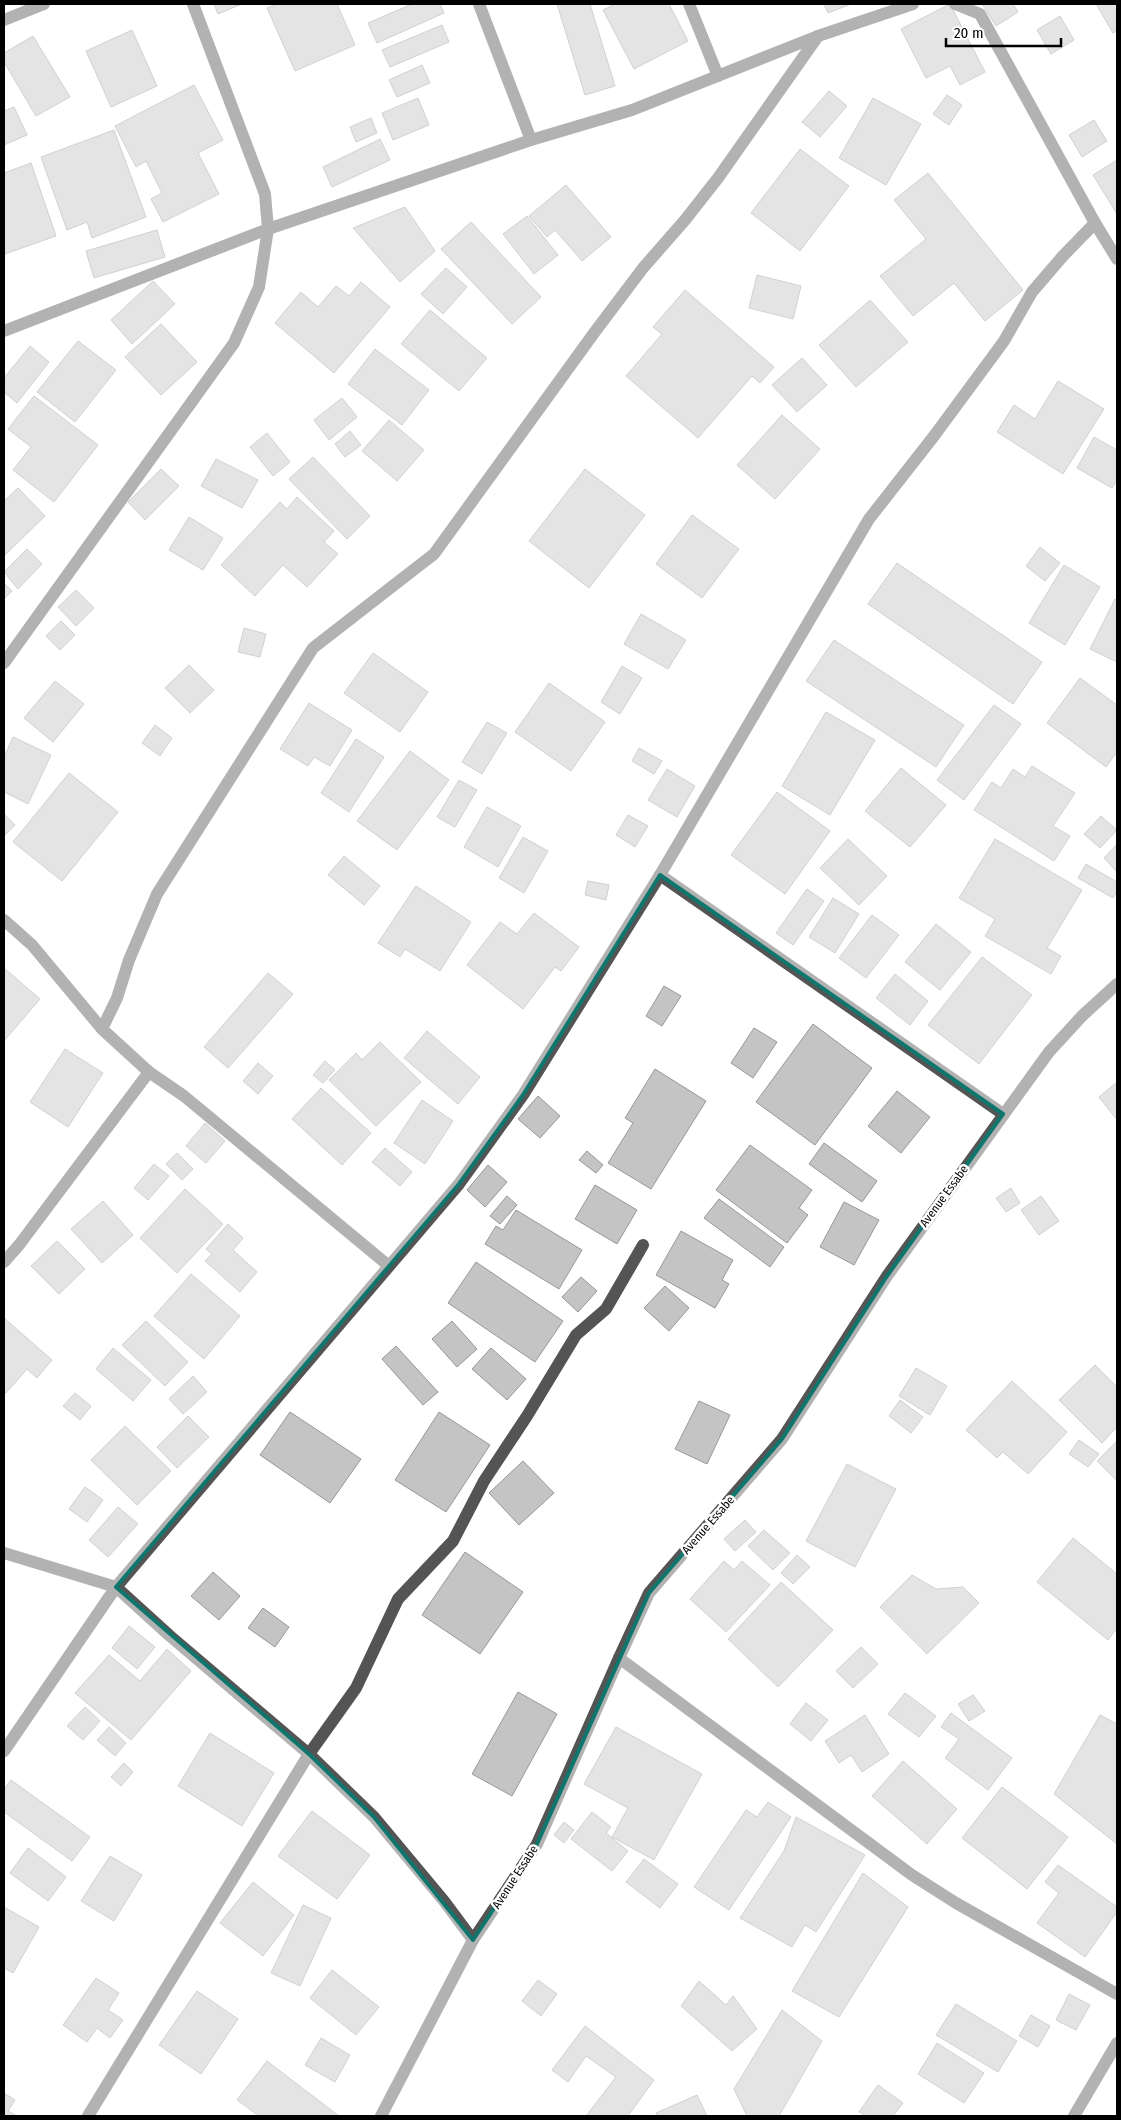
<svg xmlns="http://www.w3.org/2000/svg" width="1121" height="2120" font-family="'Fira Sans Condensed',sans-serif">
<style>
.building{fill:#c4c4c4;stroke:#989898}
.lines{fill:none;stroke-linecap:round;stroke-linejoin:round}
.minor{stroke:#545454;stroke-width:12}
.marked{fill:none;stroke:#0f766e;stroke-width:4;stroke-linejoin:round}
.labels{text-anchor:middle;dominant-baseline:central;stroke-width:5;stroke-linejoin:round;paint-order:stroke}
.street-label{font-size:12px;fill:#000;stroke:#fff}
</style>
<rect width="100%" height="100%" fill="#fff"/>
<g class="building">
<polygon points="214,4 242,4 218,14"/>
<polygon points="277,4 337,4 355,45 295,71 267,8"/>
<polygon points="412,4 440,4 444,13 377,43 368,23"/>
<polygon points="557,4 590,4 615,86 585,95"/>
<polygon points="615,4 669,4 688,41 634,69 603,10"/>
<polygon points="824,4 851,4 828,13"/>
<polygon points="950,4 985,72 960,85 950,66 926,78 901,29"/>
<polygon points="982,4 1013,4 1018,12 996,26"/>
<polygon points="1096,4 1117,4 1117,31 1113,33"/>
<polygon points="1060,16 1074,40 1051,54 1037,30"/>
<polygon points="442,25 449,42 390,67 382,50"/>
<polygon points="132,30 157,86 111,107 86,51"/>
<polygon points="33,36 70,97 36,116 4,62 4,53"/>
<polygon points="422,65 430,83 397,97 389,80"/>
<polygon points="194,85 223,140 198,153 219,194 163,222 151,199 162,193 146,161 136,167 115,126"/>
<polygon points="829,91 847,106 820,137 802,122"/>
<polygon points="947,95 962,105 949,125 933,114"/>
<polygon points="418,98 429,125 393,140 382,113"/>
<polygon points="873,98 921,124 886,185 839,158"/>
<polygon points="14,107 27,135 4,145 4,111"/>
<polygon points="371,118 377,133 356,142 350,127"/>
<polygon points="1094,120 1107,141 1082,157 1069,135"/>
<polygon points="114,130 146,217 92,238 87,222 67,230 41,157"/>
<polygon points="380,139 390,160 332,187 323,167"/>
<polygon points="800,149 849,186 800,251 751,213"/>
<polygon points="1117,160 1117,214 1093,175"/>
<polygon points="31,163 56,236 5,254 4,249 4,173"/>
<polygon points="928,173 1023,290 985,321 954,283 913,316 880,276 926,239 894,200"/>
<polygon points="566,185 611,237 582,261 555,230 547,237 529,216"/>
<polygon points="405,207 435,251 400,282 353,228"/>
<polygon points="527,216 558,255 534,274 503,234"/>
<polygon points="471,222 541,297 512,324 441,249"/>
<polygon points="157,230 165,257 94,278 86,251"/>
<polygon points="446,268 467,287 443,314 421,294"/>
<polygon points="757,275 801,286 793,319 749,308"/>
<polygon points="153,281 175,304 132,344 111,320"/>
<polygon points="361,282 390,307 334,373 275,323 301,292 318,307 336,286 349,296"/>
<polygon points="685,290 774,367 760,383 752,376 698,438 626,376 662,334 653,327"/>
<polygon points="870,300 908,342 856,387 819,345"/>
<polygon points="430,310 487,358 459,391 401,344"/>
<polygon points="161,324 197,362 161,395 125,357"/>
<polygon points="78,341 116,370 75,422 37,392"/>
<polygon points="30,346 49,362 17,403 4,392 4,378"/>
<polygon points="375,349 429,390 402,425 348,384"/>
<polygon points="802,358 827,385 797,412 772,385"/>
<polygon points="1058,381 1104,409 1063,474 997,432 1014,405 1035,419"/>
<polygon points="34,396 98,445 54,502 13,470 31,447 8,429"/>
<polygon points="342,398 357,417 329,440 314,420"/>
<polygon points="782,415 820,449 775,499 737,465"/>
<polygon points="389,420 424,450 397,481 362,451"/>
<polygon points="350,431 361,445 345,457 335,444"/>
<polygon points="267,433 290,462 273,476 250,447"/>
<polygon points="1094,437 1117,450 1117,479 1112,488 1077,468"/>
<polygon points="313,457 370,516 347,539 289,479"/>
<polygon points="216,459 258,480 242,508 201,486"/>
<polygon points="161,469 179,486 145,520 128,502"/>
<polygon points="585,469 645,515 589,588 529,541"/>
<polygon points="18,488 45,516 4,556 4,499 5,500"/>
<polygon points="297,497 334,531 324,542 338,554 307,587 283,565 255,596 221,565 280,502 287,509"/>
<polygon points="692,515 739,549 702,598 656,564"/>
<polygon points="189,517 223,538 203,570 169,550"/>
<polygon points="1040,547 1060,563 1045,581 1026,566"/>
<polygon points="27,549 42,564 18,589 4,572"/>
<polygon points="897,563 1042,662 1013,704 868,604"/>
<polygon points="1064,565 1100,587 1065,645 1029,623"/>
<polygon points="4,583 12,591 4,599"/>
<polygon points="76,590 94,608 76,626 58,607"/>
<polygon points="1115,599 1117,600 1117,662 1090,649"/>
<polygon points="641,614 686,640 668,669 624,644"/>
<polygon points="61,621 75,635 60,650 46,636"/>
<polygon points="244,628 266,634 260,657 238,652"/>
<polygon points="834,640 964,725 936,767 806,681"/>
<polygon points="373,653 428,692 400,732 344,693"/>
<polygon points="189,665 214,690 190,713 165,688"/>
<polygon points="622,666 642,678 620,714 601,702"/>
<polygon points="1080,678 1117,705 1117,752 1106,767 1047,723"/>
<polygon points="55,681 84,704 53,742 24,718"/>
<polygon points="549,683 605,722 571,771 515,732"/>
<polygon points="309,703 352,730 330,766 314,757 308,766 280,749"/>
<polygon points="994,705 1021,724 964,800 937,780"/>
<polygon points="826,712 875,740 830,815 782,786"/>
<polygon points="487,722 507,733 482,774 462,762"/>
<polygon points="155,725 172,738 160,756 142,743"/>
<polygon points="13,737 51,755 28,804 4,792 4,757"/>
<polygon points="356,739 384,757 349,812 321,793"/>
<polygon points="639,748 662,761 654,774 632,761"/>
<polygon points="410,751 449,780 397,850 357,821"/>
<polygon points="1032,766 1075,793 1053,826 1070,836 1054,861 974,810 992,782 1001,788 1013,769 1025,777"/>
<polygon points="901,768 946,805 910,847 865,811"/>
<polygon points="667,769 695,786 677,817 648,800"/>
<polygon points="69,773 118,812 62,881 13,842"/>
<polygon points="459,780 477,790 455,827 437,817"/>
<polygon points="777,792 830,831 785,894 731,855"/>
<polygon points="487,807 521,826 498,867 464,847"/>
<polygon points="4,814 15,825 4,836"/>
<polygon points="628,815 648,826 635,847 616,835"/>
<polygon points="1101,816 1117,830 1100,848 1084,834"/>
<polygon points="523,837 548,851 524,893 499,878"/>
<polygon points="848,839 887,876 859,905 820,868"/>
<polygon points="995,839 1082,890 1047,948 1061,956 1051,974 985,936 995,919 959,898"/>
<polygon points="1117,844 1117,872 1104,858"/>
<polygon points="344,856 380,886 364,905 328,875"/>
<polygon points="1086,864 1117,882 1117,891 1113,898 1078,878"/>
<polygon points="588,881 609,885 606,900 585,895"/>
<polygon points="416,886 471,922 440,971 405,949 400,957 378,943"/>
<polygon points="807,889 824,901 793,945 776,933"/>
<polygon points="833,898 859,914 835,953 809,937"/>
<polygon points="534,913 579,947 561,971 555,967 523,1009 467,965 500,922 517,934"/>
<polygon points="872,915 899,935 866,978 839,958"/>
<polygon points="936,924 971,952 940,990 905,962"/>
<polygon points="982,957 1032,995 979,1064 928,1025"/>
<polygon points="4,968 40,999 4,1041"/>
<polygon points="268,973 293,994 228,1068 204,1047"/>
<polygon points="895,974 928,1001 910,1025 876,998"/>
<polygon points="664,986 681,996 662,1026 646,1016"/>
<polygon points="813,1024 872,1068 815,1145 756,1102"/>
<polygon points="754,1028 777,1042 753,1078 731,1063"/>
<polygon points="427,1031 480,1077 458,1104 404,1058"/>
<polygon points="380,1042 421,1082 376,1126 329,1080 356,1053 362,1060"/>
<polygon points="65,1049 103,1073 68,1127 30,1102"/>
<polygon points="325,1061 335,1070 323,1083 313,1075"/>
<polygon points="258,1063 273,1076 258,1094 243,1081"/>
<polygon points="655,1069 706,1101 651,1189 608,1163 633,1123 625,1118"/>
<polygon points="1117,1082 1117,1120 1099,1097"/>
<polygon points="321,1088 371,1133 342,1165 292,1119"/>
<polygon points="897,1091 930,1117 901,1153 868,1126"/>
<polygon points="538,1096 560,1116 540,1138 518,1119"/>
<polygon points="422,1100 453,1121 425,1164 394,1143"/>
<polygon points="205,1123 225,1141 206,1163 186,1146"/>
<polygon points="824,1143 877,1181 862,1202 809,1164"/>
<polygon points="750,1145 812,1190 799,1208 808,1215 787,1243 716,1190"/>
<polygon points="385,1148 412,1172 400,1186 372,1162"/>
<polygon points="587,1151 603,1165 596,1173 579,1160"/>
<polygon points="177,1153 193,1169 182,1180 166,1164"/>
<polygon points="154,1164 169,1176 148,1200 134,1188"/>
<polygon points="488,1165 507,1182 485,1207 467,1190"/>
<polygon points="595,1185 637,1210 617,1244 575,1219"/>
<polygon points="1011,1188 1020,1203 1006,1212 996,1198"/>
<polygon points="185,1189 223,1224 177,1273 140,1238"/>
<polygon points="507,1196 517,1205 500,1224 490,1216"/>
<polygon points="1041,1196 1059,1221 1039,1235 1021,1210"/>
<polygon points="719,1199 784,1247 770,1267 704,1218"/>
<polygon points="103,1201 133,1235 102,1263 71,1229"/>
<polygon points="844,1202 879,1220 854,1265 820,1247"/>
<polygon points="516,1210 582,1250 559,1289 485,1244 496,1226 503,1230"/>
<polygon points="228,1224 243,1238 233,1250 257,1272 240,1292 205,1261 212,1254 206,1249"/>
<polygon points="681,1231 733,1260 722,1280 729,1284 715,1308 656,1275"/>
<polygon points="57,1241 85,1269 59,1294 31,1266"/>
<polygon points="476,1262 563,1321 535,1362 448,1303"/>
<polygon points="191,1274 240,1316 204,1359 154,1316"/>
<polygon points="581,1277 597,1291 578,1312 562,1297"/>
<polygon points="665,1286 689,1308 669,1331 644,1308"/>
<polygon points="4,1318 52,1360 37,1378 27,1369 6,1393 4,1391"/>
<polygon points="146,1321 188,1362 165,1386 122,1345"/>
<polygon points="452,1321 477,1349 457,1367 432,1339"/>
<polygon points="396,1346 438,1392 423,1405 382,1359"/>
<polygon points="113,1348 151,1380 133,1401 96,1369"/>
<polygon points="491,1348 526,1379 507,1400 472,1369"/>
<polygon points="1095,1365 1117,1387 1117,1427 1102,1443 1059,1400"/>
<polygon points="916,1368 947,1386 930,1415 899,1396"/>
<polygon points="193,1376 207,1392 183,1414 169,1399"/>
<polygon points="1012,1381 1067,1432 1028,1474 1003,1452 997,1458 966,1430"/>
<polygon points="75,1393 91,1406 80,1420 63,1406"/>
<polygon points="900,1400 923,1417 911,1433 889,1416"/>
<polygon points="699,1401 730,1415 707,1464 675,1449"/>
<polygon points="290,1412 361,1459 330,1503 260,1455"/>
<polygon points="439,1412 490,1445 446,1512 395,1480"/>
<polygon points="188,1416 209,1437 177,1468 157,1447"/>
<polygon points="125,1426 171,1471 137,1505 91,1460"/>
<polygon points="1079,1440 1099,1454 1088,1467 1069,1454"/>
<polygon points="1117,1441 1117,1481 1097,1461"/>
<polygon points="523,1461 554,1493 519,1525 489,1493"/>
<polygon points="847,1464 896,1489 855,1567 806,1541"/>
<polygon points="85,1487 103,1500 87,1522 69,1509"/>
<polygon points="118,1507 138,1524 108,1557 89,1540"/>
<polygon points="745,1520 756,1532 735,1551 724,1539"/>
<polygon points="764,1530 790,1553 773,1570 748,1546"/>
<polygon points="1073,1538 1117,1574 1117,1628 1108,1640 1037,1582"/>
<polygon points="465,1552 523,1592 480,1654 422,1615"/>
<polygon points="797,1555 810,1567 793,1584 781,1573"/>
<polygon points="724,1561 734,1570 742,1561 770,1585 726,1632 690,1599"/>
<polygon points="213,1572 240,1596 219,1620 191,1596"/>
<polygon points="912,1575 936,1589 963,1587 979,1603 927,1654 880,1607"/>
<polygon points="781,1582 833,1630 778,1687 728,1639"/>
<polygon points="263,1608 289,1627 275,1647 248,1628"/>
<polygon points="129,1626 155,1647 137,1669 112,1648"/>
<polygon points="861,1647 878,1664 853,1688 836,1671"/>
<polygon points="167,1649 191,1671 131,1740 75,1693 109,1655 140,1681"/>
<polygon points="518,1692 557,1714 512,1796 472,1774"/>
<polygon points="905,1693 936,1716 919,1737 888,1714"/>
<polygon points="973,1695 985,1711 969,1721 958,1704"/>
<polygon points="806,1703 828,1720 811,1741 790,1724"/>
<polygon points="85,1707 100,1721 83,1740 67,1726"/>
<polygon points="951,1713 1012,1758 988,1790 945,1758 959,1739 941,1727"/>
<polygon points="865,1715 889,1754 862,1772 851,1755 839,1763 825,1741"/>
<polygon points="1100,1715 1117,1724 1117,1844 1054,1794"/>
<polygon points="109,1727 126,1743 115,1756 97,1740"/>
<polygon points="616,1727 702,1774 654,1860 612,1837 628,1808 584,1784"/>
<polygon points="210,1733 274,1773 242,1826 178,1786"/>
<polygon points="903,1761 957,1809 927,1844 872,1796"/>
<polygon points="124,1763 133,1772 121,1786 111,1777"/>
<polygon points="11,1780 90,1837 72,1861 4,1812 4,1789"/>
<polygon points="1002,1787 1068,1837 1027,1889 962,1838"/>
<polygon points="768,1802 791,1817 729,1910 694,1887 746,1810 757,1817"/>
<polygon points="312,1811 370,1855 337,1899 278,1856"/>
<polygon points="592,1812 611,1827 606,1833 628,1851 612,1871 571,1839"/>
<polygon points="796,1817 865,1855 816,1932 805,1925 792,1947 740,1918 784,1851"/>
<polygon points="564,1822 574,1830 564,1843 554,1835"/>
<polygon points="28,1848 66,1877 48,1901 10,1873"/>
<polygon points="110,1856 142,1875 114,1921 81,1901"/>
<polygon points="644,1859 678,1884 660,1908 626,1882"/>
<polygon points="1058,1865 1117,1907 1117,1912 1085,1957 1037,1923 1059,1893 1045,1882"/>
<polygon points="863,1873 908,1907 839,2017 792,1991"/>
<polygon points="253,1882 294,1915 263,1956 220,1923"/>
<polygon points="303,1905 331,1918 300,1986 271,1973"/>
<polygon points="4,1907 39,1927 13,1973 4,1968"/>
<polygon points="332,1970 379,2007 356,2035 310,1998"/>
<polygon points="96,1978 119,1993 108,2010 123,2020 110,2038 97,2028 87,2042 63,2025"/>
<polygon points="538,1980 557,1994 541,2016 522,2001"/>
<polygon points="699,1981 726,2005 733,1996 757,2029 732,2051 681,2006"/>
<polygon points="197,1991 238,2019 201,2074 159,2045"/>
<polygon points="1069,1994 1090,2005 1076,2030 1056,2020"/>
<polygon points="956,2004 1017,2041 998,2072 936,2035"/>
<polygon points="782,2010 822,2041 779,2116 747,2116 734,2089"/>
<polygon points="1031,2015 1050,2026 1038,2047 1019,2036"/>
<polygon points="585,2026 654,2080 628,2116 586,2116 616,2077 586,2056 568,2082 552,2070"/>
<polygon points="321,2038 350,2055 335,2082 305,2065"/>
<polygon points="937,2043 984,2073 964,2103 918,2074"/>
<polygon points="267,2061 339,2116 259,2116 237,2100"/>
<polygon points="878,2085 903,2103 893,2116 866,2116 859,2112"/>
<polygon points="4,2093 15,2100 8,2111 17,2116 4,2116"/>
<polygon points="697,2095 707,2116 657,2116 656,2113"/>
</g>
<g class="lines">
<g class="minor">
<polyline points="479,4 531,140"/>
<polyline points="689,4 718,76"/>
<polyline points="955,4 980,14 1095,223 1117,259"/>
<polyline points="4,20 44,4"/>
<polyline points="4,331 268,229 531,140 632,110 818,36 913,4"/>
<polyline points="4,663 234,343 259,287 268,229 265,194 193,4"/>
<polyline points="660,875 1003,1114"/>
<polyline points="4,920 32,945 102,1029"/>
<polyline points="4,1262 19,1245 149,1072"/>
<polyline points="389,1266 184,1096 149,1072 102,1029 117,998 129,960 157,894 313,648 434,554 594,333 643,268 685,220 718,178 818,36"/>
<polyline points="4,1553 116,1587 170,1636 309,1754 374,1817 444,1901 473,1940"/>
<polyline points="619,1658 912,1875 956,1903 1117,1994"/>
<polyline points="4,1751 116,1587 459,1184 523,1095 660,875 869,519 934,436 1004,341 1032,292 1062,257 1095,223"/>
<polyline points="88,2116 309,1754 356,1688 398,1599 453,1541 484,1481 527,1416 576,1335 606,1309 643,1245"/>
<polyline points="381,2116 473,1940 537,1844 619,1658 649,1593 782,1439 887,1276 1049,1052 1082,1016 1117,984"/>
<polyline points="1074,2116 1117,2043"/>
</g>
</g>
<path d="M0 0H1121V2120H0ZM 660,875 L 1003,1114 L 887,1276 L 782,1439 L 649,1593 L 537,1844 L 473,1940 L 374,1817 L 309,1754 L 116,1587 L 459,1184 L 523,1095 Z" fill="#fff" fill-opacity=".55" fill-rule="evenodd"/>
<path class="marked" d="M 660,875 L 1003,1114 L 887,1276 L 782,1439 L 649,1593 L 537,1844 L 473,1940 L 374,1817 L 309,1754 L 116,1587 L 459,1184 L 523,1095 Z"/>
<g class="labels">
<g class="street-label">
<text transform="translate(944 1196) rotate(-54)">Avenue Essabe</text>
<text transform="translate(708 1525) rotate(-49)">Avenue Essabe</text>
<text transform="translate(515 1877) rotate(-57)">Avenue Essabe</text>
</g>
</g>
<rect width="1121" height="2120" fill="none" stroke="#000000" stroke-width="10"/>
<path d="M946 38v8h115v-8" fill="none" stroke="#000000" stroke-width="2.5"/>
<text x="954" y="38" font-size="15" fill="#000000" stroke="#ffffff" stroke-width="4" paint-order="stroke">20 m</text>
</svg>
